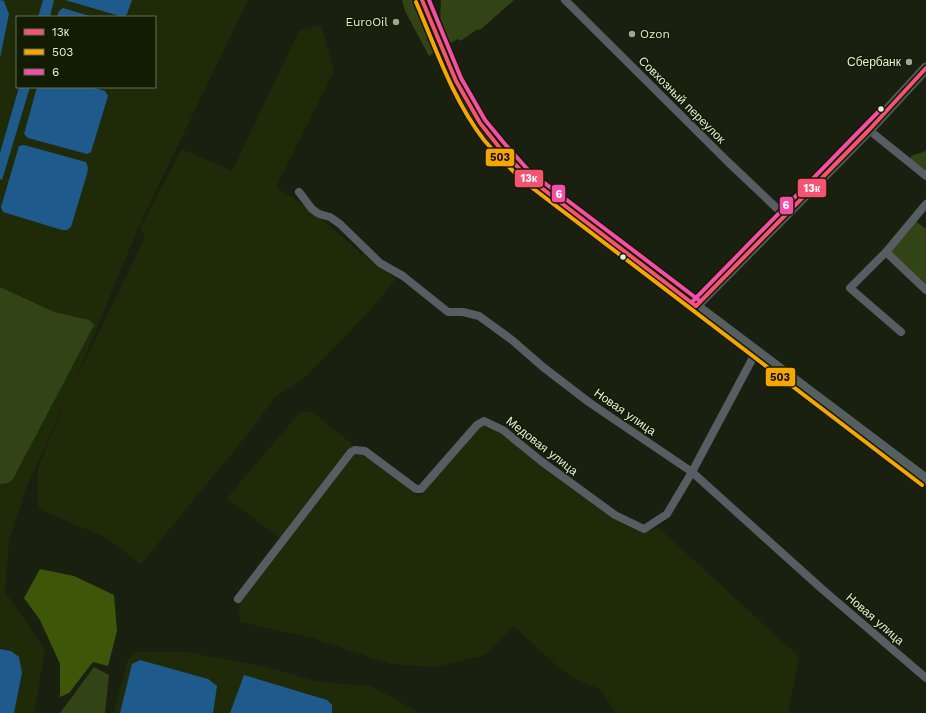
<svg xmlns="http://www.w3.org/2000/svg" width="926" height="713" font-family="'Work Sans',sans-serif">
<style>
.built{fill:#1f2a09;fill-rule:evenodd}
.green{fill:#324315}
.forest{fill:#3e5608}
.water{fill:#1f5a8c}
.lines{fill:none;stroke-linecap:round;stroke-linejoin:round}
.street{stroke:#565e63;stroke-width:8}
.secondary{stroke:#4d5756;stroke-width:11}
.primary{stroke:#555f5f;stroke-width:12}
.bus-1-casing{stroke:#121c02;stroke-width:7}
.bus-2-casing{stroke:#121c02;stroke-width:7}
.bus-3-casing{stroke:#121c02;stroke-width:7}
.bus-1{stroke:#f65372;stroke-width:4}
.bus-2{stroke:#f7a600;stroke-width:4}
.bus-3{stroke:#f54da8;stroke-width:4}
.poi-dot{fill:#9ea594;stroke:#121c02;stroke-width:1.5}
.bus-dot{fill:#e5ecdb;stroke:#121c02;stroke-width:1.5}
.labels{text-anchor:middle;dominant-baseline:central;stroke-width:3;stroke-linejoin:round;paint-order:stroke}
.poi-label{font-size:12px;fill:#e5ecdb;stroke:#121c02;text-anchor:end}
.street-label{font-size:12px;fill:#e5ecdb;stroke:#121c02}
.line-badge{stroke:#121c02;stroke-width:1.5}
.badge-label{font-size:11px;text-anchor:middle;font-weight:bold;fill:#fff}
.pale-badge-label{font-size:11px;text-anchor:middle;font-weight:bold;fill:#111}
</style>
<rect width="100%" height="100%" fill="#1a200f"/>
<g class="built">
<path d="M 0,0 L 248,0 L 139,226 L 74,383 L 145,238 L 140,228 L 182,149 L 232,171 L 299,31 L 321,25 L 334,71 L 276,187 L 311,210 L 363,255 L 363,249 L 396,279 L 365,316 L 303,379 L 275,397 L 251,430 L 141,564 L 104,537 L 38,509 L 38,467 L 71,389 L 27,486 L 9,541 L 5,592 L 45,649 L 34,713 L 0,713 ZM 17,17 L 155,17 L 155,87 L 17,87 Z"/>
<polygon points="300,412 312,412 419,497 479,428 490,424 644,532 659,528 799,657 788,713 616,713 601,690 574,678 557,666 514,626 485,655 436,667 390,664 312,638 240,622 238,591 279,538 227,498"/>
<polygon points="136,652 186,652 258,665 319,682 371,686 420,713 114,713 128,659"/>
</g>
<g class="green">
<polygon points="402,0 414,0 435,52 429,56 405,11"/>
<polygon points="441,0 514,0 480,30 478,29 460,41 458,39 449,44 440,20"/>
<polygon points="926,151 926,171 911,159 911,156"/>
<polygon points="914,220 926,229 926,286 888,252"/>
<polygon points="0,287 54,312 89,320 94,325 13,479 8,483 0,484"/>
<polygon points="94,667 109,675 105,713 60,713"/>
</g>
<polygon class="forest" points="40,569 74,576 114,595 117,631 108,666 93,662 69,693 60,697 60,664 40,620 24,598"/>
<g class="water">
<polygon points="0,0 4,1 9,14 0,58"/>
<polygon points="43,0 54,0 50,17 38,17"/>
<polygon points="65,0 132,0 127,14 123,17"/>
<polygon points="63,8 93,17 57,17 59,11"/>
<polygon points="19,87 30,87 2,180 0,179 0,153"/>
<polygon points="37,87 91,87 105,91 108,96 91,152 87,154 28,138 24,134"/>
<polygon points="24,145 86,162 88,168 87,174 71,227 67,230 62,230 3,212 1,207 19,146"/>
<polygon points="0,649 11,651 19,657 22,673 14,713 0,713"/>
<polygon points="140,660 208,679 217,686 213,713 120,713 132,664"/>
<polygon points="244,675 327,700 332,705 332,713 230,713"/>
</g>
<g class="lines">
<g class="street">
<polyline points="565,0 727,161 785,216"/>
<polyline points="869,130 926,176"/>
<polyline points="299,192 312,209 319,214 330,217 340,224 380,263 403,276 448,312 463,312 479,316 512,340 543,367 590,403 692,472 822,589 926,678"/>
<polyline points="886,252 926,290"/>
<polyline points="901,332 850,288 886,252 926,204"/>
<polyline points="238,599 351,452 355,450 365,451 416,489 421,489 477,425 484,421 503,430 541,461 615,515 644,529 667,514 692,472 756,352"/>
</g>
<polyline class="secondary" points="696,306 869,130 926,68"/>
<polyline class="primary" points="422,0 456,81 470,107 489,136 526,176 645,268 926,480"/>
<g class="bus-1-casing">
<g id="bus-1">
<polyline points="422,0 456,81 480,123 499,147 526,176 696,306"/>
<polyline points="696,306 869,130 926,68"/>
</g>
</g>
<g class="bus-2-casing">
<path id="bus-2" d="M 416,2 C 436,49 453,100 484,140 C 496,154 509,167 522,180 L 922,485"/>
</g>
<g class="bus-3-casing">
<g id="bus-3">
<polyline points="429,0 461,78 485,120 504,143 530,172 700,301"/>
<polyline points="692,302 881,109"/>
</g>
</g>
<use href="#bus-1" class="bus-1"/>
<use href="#bus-2" class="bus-2"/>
<use href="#bus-3" class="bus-3"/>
</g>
<g class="poi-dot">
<circle cx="396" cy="22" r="4"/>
<circle cx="632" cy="34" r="4"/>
<circle cx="909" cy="62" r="4"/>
</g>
<g class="bus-dot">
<circle cx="881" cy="109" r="3.5"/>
<circle cx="623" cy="257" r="3.5"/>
</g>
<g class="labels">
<g class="poi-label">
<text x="388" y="22">EuroOil</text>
<text x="640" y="34" text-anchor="start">Ozon</text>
<text x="901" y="62">Сбербанк</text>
</g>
<g class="street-label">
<text transform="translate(682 100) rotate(45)">Совхозный переулок</text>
<text transform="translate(625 412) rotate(35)">Новая улица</text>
<text transform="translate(542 446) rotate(38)">Медовая улица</text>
<text transform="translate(875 619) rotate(41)">Новая улица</text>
</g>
</g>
<g class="line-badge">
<rect x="485" y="148" width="30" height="19" rx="4" fill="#f7a600"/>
<rect x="514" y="169" width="30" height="19" rx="4" fill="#f65372"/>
<rect x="797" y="178" width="30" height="20" rx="4" fill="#f65372"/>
<rect x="551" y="184" width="15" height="19" rx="4" fill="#f54da8"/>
<rect x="779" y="196" width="15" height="19" rx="4" fill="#f54da8"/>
<rect x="765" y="367" width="31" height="20" rx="4" fill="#f7a600"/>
</g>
<g class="badge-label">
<text x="529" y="182">13к</text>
<text x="812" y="192">13к</text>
<text x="559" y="198">6</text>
<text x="786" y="209">6</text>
</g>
<g class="pale-badge-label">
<text x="500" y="161">503</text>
<text x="780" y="381">503</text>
</g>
<rect x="16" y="16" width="140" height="72" fill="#121c02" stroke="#666f59"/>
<rect x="24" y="29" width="20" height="6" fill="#f65372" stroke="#666f59"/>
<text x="52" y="36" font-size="12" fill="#e5ecdb">13к</text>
<rect x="24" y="49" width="20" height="6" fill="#f7a600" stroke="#666f59"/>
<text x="52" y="56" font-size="12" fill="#e5ecdb">503</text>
<rect x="24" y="69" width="20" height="6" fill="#f54da8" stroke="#666f59"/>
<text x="52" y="76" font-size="12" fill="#e5ecdb">6</text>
</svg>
